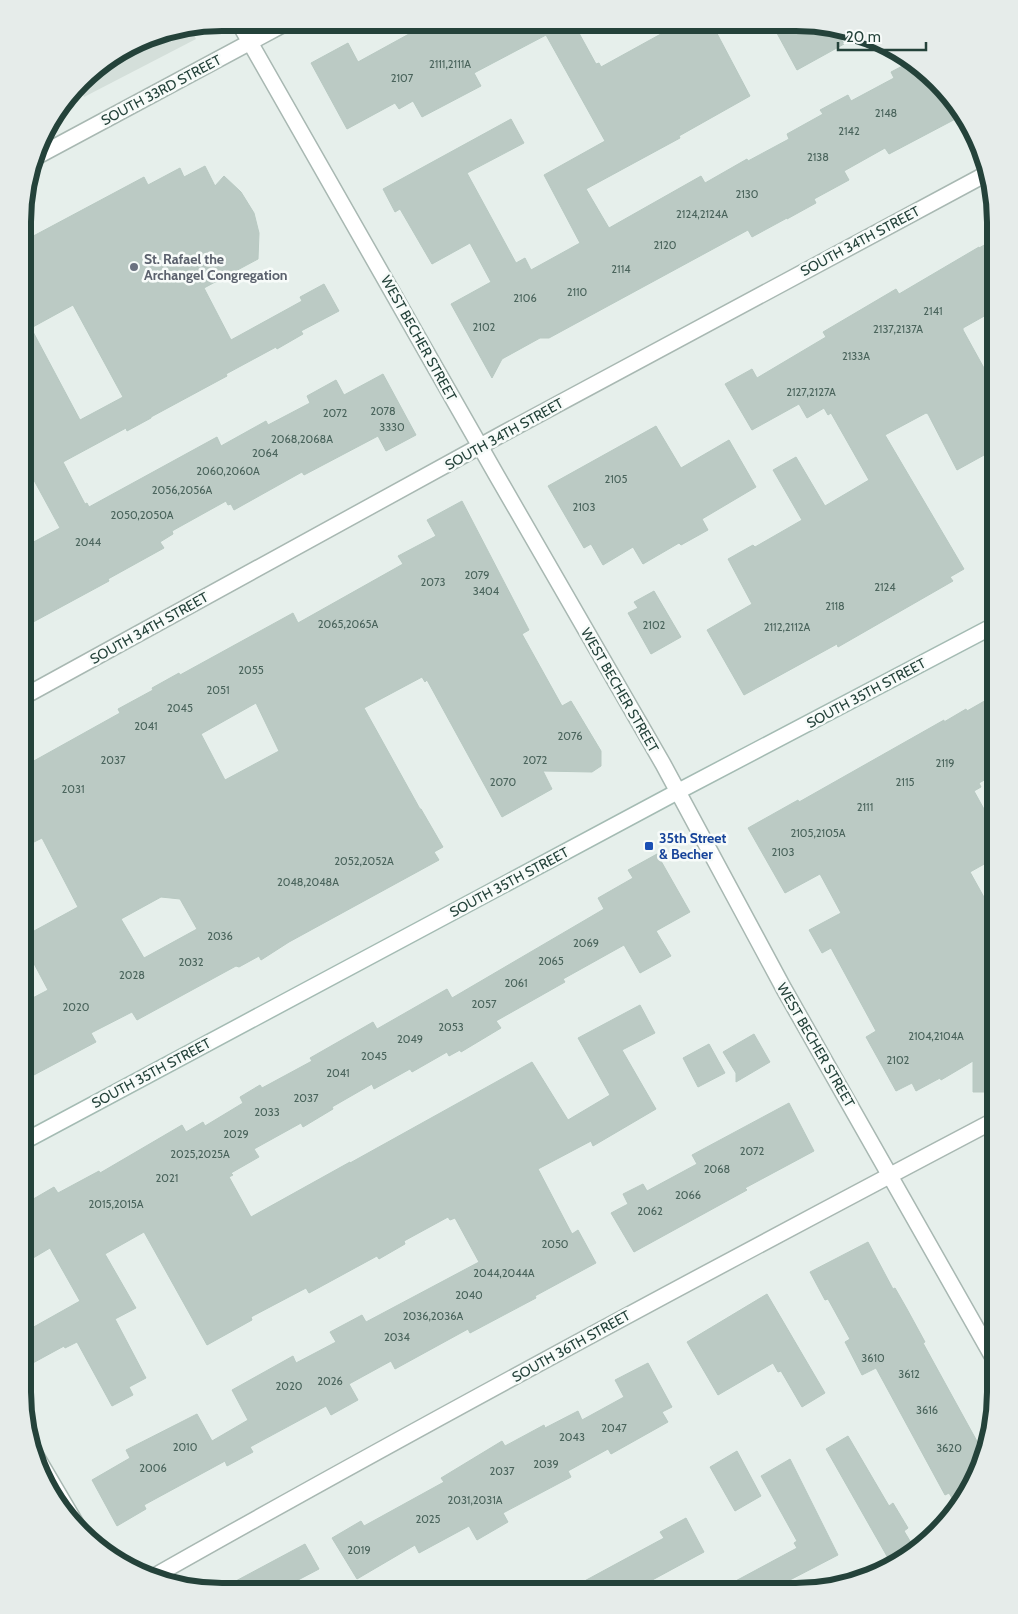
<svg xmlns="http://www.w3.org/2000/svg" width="1018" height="1614" font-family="Cabin,sans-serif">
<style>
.built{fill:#d4dfda}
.building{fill:#bbcac4;stroke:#b8c9c2;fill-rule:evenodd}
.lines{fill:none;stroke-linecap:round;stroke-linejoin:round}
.minor-casing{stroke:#a8b8b2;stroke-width:18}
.secondary-casing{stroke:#a4bbb3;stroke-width:18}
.minor{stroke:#fff;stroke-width:15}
.secondary{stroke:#fff;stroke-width:15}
.worship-dot{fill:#6b7280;stroke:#f7fbf9;stroke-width:2}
.transit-dot{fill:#1a4fb4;stroke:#f7fbf9;stroke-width:2}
.labels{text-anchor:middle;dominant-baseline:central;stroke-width:5;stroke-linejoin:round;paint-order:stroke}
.number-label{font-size:11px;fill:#4a645c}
.street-label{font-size:14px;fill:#24423a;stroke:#f7fbf9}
.worship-label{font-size:14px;font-weight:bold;fill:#5b616d;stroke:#f7fbf9;text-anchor:start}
.transit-label{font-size:14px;font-weight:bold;fill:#164399;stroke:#f7fbf9;text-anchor:start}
.rim{fill:none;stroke:#24423a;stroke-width:6}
</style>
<rect width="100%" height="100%" fill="#e6efeb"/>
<polygon class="built" points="191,29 196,39 84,97 79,87 90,72 146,38"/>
<g class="building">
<polygon points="429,23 574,24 596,64 599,63 601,67 679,24 712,24 750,96 679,136 680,138 586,189 609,228 701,176 705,183 747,159 748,161 789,139 787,134 823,114 820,110 848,95 851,101 894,78 891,72 912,61 917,64 954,100 963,115 889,154 885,148 844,171 849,180 814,199 816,203 787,219 787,218 752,237 748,230 549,338 540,338 502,359 492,378 451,304 491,282 470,243 432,264 400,209 395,212 383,189 511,119 524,143 467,173 516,263 525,258 531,270 580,243 544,175 605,141 546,35 474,73 481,86 422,117 413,101 399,109 395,103 347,129 311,63 348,43 358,62"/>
<polygon points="772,24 805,24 809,32 822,24 834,27 844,44 797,70"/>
<path d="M 205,166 L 215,186 L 224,176 L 241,192 L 254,213 L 259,233 L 258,259 L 204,288 L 231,340 L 302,301 L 300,297 L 324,284 L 339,311 L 301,331 L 303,334 L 277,349 L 276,347 L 226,374 L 227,376 L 151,417 L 151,418 L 127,431 L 126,428 L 63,462 L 85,504 L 87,503 L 89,507 L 217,437 L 221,446 L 266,421 L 268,425 L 310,403 L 307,396 L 336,380 L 344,395 L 383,374 L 416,435 L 386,451 L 378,436 L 304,475 L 302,472 L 234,510 L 231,504 L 228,505 L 226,501 L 172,531 L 173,534 L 160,542 L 164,548 L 108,579 L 109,581 L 24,627 L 24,547 L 60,528 L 24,462 L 24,241 L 144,177 L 148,185 L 180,168 L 184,177 ZM 73,305 L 123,397 L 80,420 L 31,328 Z"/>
<polygon points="995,239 995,310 963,328 963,330 995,388 995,449 957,470 928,414 926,413 885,435 964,569 950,577 953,581 838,647 837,644 744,695 707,630 752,604 728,559 753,545 755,547 802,520 773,470 796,457 825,506 869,480 831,413 828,415 824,408 807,418 799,404 752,430 725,384 752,369 757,378 826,337 823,332 896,289 899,294 979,247 979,248"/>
<polygon points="656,426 681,468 729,440 756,487 702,519 708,530 681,545 679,543 643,564 633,547 603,565 591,544 584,548 548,486"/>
<path d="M 462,501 L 529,630 L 522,634 L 562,706 L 571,701 L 601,751 L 601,766 L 592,772 L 543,771 L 552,789 L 502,817 L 427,680 L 425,682 L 422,677 L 364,708 L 420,809 L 421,809 L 443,847 L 434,852 L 439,860 L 289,942 L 261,960 L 259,956 L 239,967 L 236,966 L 137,1020 L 132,1012 L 91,1033 L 96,1042 L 32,1076 L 23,1059 L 23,1003 L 48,990 L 23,943 L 23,937 L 78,907 L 42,838 L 30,844 L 23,831 L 23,767 L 120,713 L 118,709 L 153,690 L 152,688 L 179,673 L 180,675 L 293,613 L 298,623 L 403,564 L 398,556 L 436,536 L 427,520 ZM 256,703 L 279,751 L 225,780 L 201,734 ZM 161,897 L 180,899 L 197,929 L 144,958 L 121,919 Z"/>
<polygon points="654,591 681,637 651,654 628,613 638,608 634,602"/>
<polygon points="995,695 995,774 979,783 981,787 974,791 995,829 995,858 970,872 995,917 995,1092 973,1092 973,1061 941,1080 940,1078 916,1091 912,1083 896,1091 866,1037 876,1031 831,948 822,953 809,930 841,913 820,874 785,893 748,828 798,800 799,802 944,720 944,722 966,709 967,711"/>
<polygon points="657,854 690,912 656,931 671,956 640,973 624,945 563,979 565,982 496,1021 501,1028 461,1052 460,1050 449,1056 447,1052 412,1072 410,1069 374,1089 372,1084 332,1107 333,1109 303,1127 301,1123 254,1149 259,1157 231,1173 233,1175 229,1177 251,1217 350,1162 350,1163 532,1062 568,1120 610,1095 578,1038 640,1005 655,1033 622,1050 656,1109 593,1146 591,1141 538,1169 572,1234 578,1230 596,1263 535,1296 536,1298 470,1333 468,1329 395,1369 391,1361 349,1384 358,1400 331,1415 326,1406 250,1447 253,1452 227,1466 225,1461 144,1505 146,1509 117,1526 92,1480 130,1458 126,1450 197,1414 212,1441 248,1420 232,1390 293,1356 296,1363 336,1342 330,1332 362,1315 366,1322 479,1262 455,1218 450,1220 448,1217 404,1241 405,1244 379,1259 377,1256 309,1293 306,1288 251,1317 252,1320 207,1345 144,1232 105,1254 136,1308 115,1319 146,1378 129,1387 133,1395 112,1406 77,1342 65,1348 64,1346 31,1364 23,1349 23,1333 80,1301 50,1248 23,1264 23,1205 54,1187 58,1193 99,1171 100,1173 182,1125 186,1132 203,1122 205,1126 243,1103 240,1097 260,1085 262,1088 312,1061 310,1058 373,1022 377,1029 447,989 452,998 604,909 598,898 633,878 628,870"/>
<polygon points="754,1034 770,1062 736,1082 736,1073 723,1052"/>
<polygon points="709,1044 725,1073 698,1087 683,1058"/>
<polygon points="789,1103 814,1151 745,1188 747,1190 634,1252 611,1213 628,1204 623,1194 643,1184 647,1191 697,1164 692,1155"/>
<polygon points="868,1242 893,1289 895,1288 907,1309 925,1342 923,1343 984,1454 980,1468 958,1508 949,1493 945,1495 876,1368 862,1375 845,1342 850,1339 828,1299 825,1300 810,1272"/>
<polygon points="767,1294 825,1393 802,1407 781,1371 778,1372 773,1363 718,1395 687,1342"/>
<polygon points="648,1363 672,1407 662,1412 668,1422 611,1454 608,1449 568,1471 571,1477 503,1513 508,1522 477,1540 469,1526 419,1553 415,1545 357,1579 332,1538 361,1521 364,1526 444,1482 441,1478 502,1441 505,1446 544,1425 545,1428 578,1411 582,1420 624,1397 615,1380"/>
<polygon points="848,1436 889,1506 893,1503 908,1528 904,1531 916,1551 892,1565 826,1449"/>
<polygon points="737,1451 761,1496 735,1511 710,1467"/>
<polygon points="790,1459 838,1555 786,1582 791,1591 717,1591 797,1548 794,1543 797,1541 761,1476"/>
<polygon points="686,1518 704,1552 632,1591 566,1591 664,1538 660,1532"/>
<polygon points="305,1544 319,1569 279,1590 219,1590"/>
</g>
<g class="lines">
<g class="minor-casing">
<g id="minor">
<polyline points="239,23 497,476 663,764 784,989 995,1361"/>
<polyline points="36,157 286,23"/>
<polyline points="23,697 504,433 986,174"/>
<polyline points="35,1454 78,1527"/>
<path d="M 151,1578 C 430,1420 712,1269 995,1120"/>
</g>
</g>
<g class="secondary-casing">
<polyline id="secondary" points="23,1142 677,792 995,625"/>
</g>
<use href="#minor" class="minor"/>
<use href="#secondary" class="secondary"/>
</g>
<circle class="worship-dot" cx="134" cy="267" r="5"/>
<rect class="transit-dot" x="644" y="841" width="10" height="10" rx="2.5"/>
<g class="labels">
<g class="number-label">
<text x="450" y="64">2111,2111A</text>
<text x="402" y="78">2107</text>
<text x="886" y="113">2148</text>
<text x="849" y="131">2142</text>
<text x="818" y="157">2138</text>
<text x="747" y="194">2130</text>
<text x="702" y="214">2124,2124A</text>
<text x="665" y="245">2120</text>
<text x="621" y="269">2114</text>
<text x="577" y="292">2110</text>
<text x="525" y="298">2106</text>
<text x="933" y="311">2141</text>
<text x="484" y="327">2102</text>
<text x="898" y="329">2137,2137A</text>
<text x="856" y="356">2133A</text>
<text x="811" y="392">2127,2127A</text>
<text x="383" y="411">2078</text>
<text x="335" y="413">2072</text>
<text x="392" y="427">3330</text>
<text x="302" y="439">2068,2068A</text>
<text x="265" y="453">2064</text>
<text x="228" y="471">2060,2060A</text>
<text x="616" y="479">2105</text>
<text x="182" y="490">2056,2056A</text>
<text x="584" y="507">2103</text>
<text x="142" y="515">2050,2050A</text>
<text x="88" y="542">2044</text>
<text x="477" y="575">2079</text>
<text x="433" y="582">2073</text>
<text x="885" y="587">2124</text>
<text x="486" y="591">3404</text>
<text x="835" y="606">2118</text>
<text x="348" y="624">2065,2065A</text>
<text x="654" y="625">2102</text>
<text x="787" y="627">2112,2112A</text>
<text x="251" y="670">2055</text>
<text x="218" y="690">2051</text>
<text x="180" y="708">2045</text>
<text x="146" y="726">2041</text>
<text x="570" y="736">2076</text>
<text x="113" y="760">2037</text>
<text x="535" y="760">2072</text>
<text x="945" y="763">2119</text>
<text x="503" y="782">2070</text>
<text x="905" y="782">2115</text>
<text x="73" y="789">2031</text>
<text x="865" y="807">2111</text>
<text x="818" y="833">2105,2105A</text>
<text x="783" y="852">2103</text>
<text x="364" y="861">2052,2052A</text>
<text x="308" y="882">2048,2048A</text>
<text x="220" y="936">2036</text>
<text x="586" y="943">2069</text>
<text x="551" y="961">2065</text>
<text x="191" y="962">2032</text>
<text x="132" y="975">2028</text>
<text x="516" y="983">2061</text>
<text x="484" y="1004">2057</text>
<text x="76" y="1007">2020</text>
<text x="451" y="1027">2053</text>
<text x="936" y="1036">2104,2104A</text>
<text x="410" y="1039">2049</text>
<text x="374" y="1056">2045</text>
<text x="898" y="1060">2102</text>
<text x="338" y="1073">2041</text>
<text x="306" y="1098">2037</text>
<text x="267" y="1112">2033</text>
<text x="236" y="1134">2029</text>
<text x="752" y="1151">2072</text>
<text x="200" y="1154">2025,2025A</text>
<text x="717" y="1169">2068</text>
<text x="167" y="1178">2021</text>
<text x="688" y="1195">2066</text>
<text x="116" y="1204">2015,2015A</text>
<text x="650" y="1211">2062</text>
<text x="555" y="1244">2050</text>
<text x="504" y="1273">2044,2044A</text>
<text x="469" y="1295">2040</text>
<text x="433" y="1316">2036,2036A</text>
<text x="397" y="1337">2034</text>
<text x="873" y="1358">3610</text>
<text x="909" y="1374">3612</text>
<text x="330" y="1381">2026</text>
<text x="289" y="1386">2020</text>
<text x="927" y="1410">3616</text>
<text x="614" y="1428">2047</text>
<text x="572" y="1437">2043</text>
<text x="185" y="1447">2010</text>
<text x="949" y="1448">3620</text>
<text x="546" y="1464">2039</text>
<text x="153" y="1468">2006</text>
<text x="502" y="1471">2037</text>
<text x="475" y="1500">2031,2031A</text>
<text x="428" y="1519">2025</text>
<text x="359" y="1550">2019</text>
</g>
<g class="street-label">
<text transform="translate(161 90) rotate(-28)">SOUTH 33RD STREET</text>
<text transform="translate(860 241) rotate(-28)">SOUTH 34TH STREET</text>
<text transform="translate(419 338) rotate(61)">WEST BECHER STREET</text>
<text transform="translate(504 434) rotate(-29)">SOUTH 34TH STREET</text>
<text transform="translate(149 628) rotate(-29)">SOUTH 34TH STREET</text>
<text transform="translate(620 690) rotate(60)">WEST BECHER STREET</text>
<text transform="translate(866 693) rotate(-28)">SOUTH 35TH STREET</text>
<text transform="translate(509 882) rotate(-28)">SOUTH 35TH STREET</text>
<text transform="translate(816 1045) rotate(60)">WEST BECHER STREET</text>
<text transform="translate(151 1073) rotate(-28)">SOUTH 35TH STREET</text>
<text transform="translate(571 1346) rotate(-29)">SOUTH 36TH STREET</text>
</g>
<g class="worship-label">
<text x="144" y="259">St. Rafael the<tspan x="144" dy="16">Archangel Congregation</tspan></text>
</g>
<g class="transit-label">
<text x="659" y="838">35th Street<tspan x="659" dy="16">&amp; Becher</tspan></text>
</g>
</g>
<path d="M0 0H1018V1614H0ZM222 31H796A191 191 0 0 1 987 222V1392A191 191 0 0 1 796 1583H222A191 191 0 0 1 31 1392V222A191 191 0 0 1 222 31Z" fill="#e6ecea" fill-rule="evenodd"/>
<path class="rim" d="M222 31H796A191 191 0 0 1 987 222V1392A191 191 0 0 1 796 1583H222A191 191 0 0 1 31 1392V222A191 191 0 0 1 222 31Z"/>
<path d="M838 42v8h88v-8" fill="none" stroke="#24423a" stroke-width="2.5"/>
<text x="846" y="42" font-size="15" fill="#24423a" stroke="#f7fbf9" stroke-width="4" paint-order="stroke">20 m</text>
</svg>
